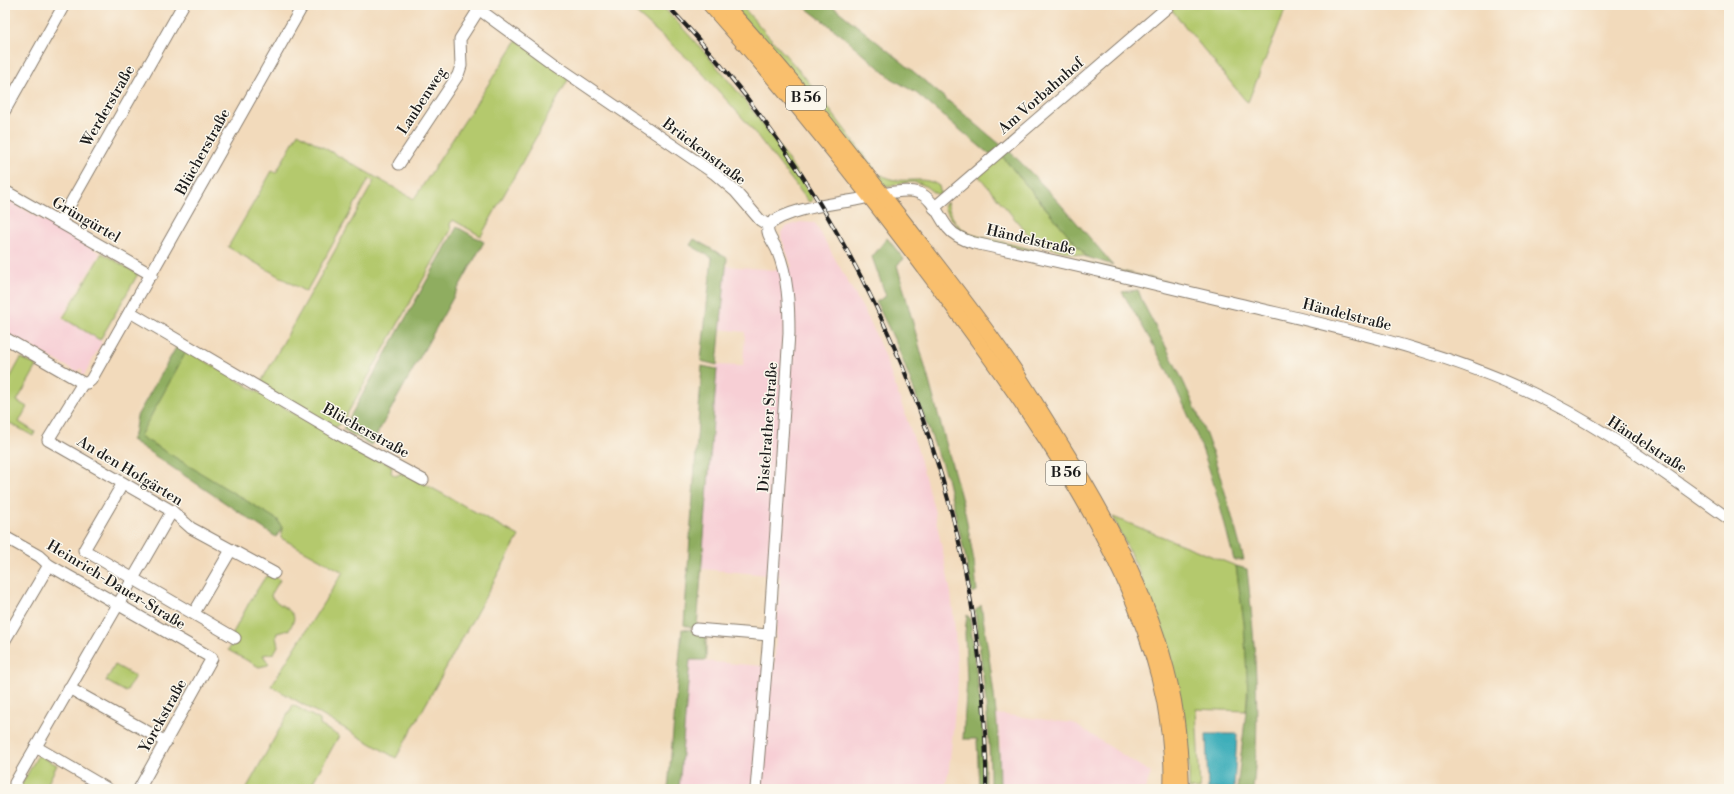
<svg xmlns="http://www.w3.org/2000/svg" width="1734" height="794" font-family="'Libre Bodoni',serif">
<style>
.built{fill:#f7cfd5}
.green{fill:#b4c96d;stroke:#687244}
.forest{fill:#8fad60;stroke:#56643e}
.water{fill:#3eaeba;stroke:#2d656b}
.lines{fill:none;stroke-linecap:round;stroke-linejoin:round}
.minor-casing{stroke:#877b6c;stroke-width:13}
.major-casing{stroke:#877b6c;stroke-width:16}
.minor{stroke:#fff;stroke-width:11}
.major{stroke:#f9bf6d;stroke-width:14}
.rail-casing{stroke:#1c1c1c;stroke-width:4}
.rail{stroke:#fbf7ec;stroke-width:2.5;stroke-dasharray:8;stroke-linecap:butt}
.labels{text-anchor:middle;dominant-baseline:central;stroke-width:3;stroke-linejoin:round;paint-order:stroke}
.shield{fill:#fbf7ec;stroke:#5f5e5a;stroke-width:1}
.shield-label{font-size:14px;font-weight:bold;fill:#1c1c1c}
.street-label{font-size:15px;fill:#1c1c1c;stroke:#fbf7ec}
</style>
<rect width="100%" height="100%" fill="#fbf7ec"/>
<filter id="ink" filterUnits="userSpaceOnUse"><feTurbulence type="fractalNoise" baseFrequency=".025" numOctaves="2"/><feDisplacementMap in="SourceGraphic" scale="8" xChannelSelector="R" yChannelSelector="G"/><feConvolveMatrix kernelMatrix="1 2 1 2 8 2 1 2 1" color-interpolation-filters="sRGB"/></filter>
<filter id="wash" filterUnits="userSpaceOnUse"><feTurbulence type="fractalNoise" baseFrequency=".012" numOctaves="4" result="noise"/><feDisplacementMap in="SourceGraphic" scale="16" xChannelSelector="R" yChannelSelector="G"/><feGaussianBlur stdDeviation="0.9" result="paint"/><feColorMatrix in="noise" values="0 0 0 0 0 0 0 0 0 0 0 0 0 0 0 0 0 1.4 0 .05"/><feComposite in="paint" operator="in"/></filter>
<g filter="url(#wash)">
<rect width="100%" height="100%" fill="#f2dabb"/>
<g class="built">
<polygon points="5,198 100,253 61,318 102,342 84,375 81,374 83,370 80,368 77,372 7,333 9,329 5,327"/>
<polygon points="800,222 815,223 871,323 886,360 917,448 934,509 951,593 955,631 958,681 949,769 945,789 679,789 690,660 774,667 780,576 702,569 717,365 743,366 745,332 721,329 726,266 775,270 792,267 781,237 782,231 785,227"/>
<polygon points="997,714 1073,723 1151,773 1145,789 1000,789 1000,744"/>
</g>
<g class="green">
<path d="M 627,5 L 661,5 C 702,48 740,92 775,141 C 788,160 802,179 813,200 L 809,202 L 748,124 L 696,66 Z"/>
<polygon points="732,5 741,5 804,76 874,168 873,172"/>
<polygon points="1176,5 1287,5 1248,102 1245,100 1171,9"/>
<polygon points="517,40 569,78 481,236 453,220 450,224 451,230 342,423 334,428 260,385 261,382 374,181 369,179 306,292 228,247 272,171 276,173 298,133 414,199"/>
<polygon points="1001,155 1087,257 1036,244 978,175"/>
<path d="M 882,175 C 899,187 922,173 939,186 L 941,195 C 932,194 929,187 921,184 C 910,179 898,186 886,186 L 876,176 Z"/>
<path d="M 947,202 C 950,216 958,230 973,235 L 1176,284 L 969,237 C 958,229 952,220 945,209 L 944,206 Z"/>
<polygon points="102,253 138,274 100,340 63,318"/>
<polygon points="183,348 331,435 332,438 339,441 345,440 392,466 391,473 396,476 403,472 519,536 396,758 271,686 343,572 281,538 282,527 131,440"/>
<polygon points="21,358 37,366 17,401 27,407 19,422 35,432 33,436 6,421 5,422 5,387"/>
<path d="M 1113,517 L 1236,566 C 1244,613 1251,663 1246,711 L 1196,709 L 1200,789 L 1189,789 L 1189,767 L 1187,735 L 1181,703 L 1140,574 Z"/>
<path d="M 270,574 L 280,580 L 271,595 L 272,598 C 276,601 279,604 283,606 C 295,615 297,616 289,630 L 277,633 L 276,637 L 278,646 L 274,653 L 263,655 L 269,664 L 268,665 L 259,667 L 228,650 L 233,642 L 233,633 L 250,601 L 264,579 Z"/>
<polygon points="115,665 135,676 126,692 106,681"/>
<polygon points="293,705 320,720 320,725 339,736 309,789 246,789"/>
<polygon points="38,755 57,765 45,789 19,789"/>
</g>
<g class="forest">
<polygon points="802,5 831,5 902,62 1002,146 990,155 916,93 891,78 840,34"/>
<path d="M 1008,150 C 1046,186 1079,225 1113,265 L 1087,257 L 1001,155 Z"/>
<polygon points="457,227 484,242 371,445 343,429"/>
<polygon points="887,238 904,259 897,265 965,512 974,561 977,591 972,593 965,555 947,478 897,345 876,302 886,296 872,257"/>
<polygon points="694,239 727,258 717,365 701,361 712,258 690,245"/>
<path d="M 1138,290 L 1143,303 C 1165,345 1188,387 1205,432 C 1221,474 1232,517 1244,560 L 1234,560 C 1224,522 1215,483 1201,446 C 1180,391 1152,341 1122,292 Z"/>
<polygon points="178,344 186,352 140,436 278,520 282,528 276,537 133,441 137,416"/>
<polygon points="702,366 717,369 697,627 692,628 684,625"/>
<path d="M 1236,566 L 1247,569 C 1255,643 1261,715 1253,789 L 1237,789 L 1248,695 L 1244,623 Z"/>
<path d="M 981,605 C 991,667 1000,727 1000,789 L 990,789 C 991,729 982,670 975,611 Z"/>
<path d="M 967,615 L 970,618 C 976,675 986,732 985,789 L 979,789 L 977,739 L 963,739 L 967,681 L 965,633 Z"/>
<polygon points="682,629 706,632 706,660 690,660 679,789 668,789"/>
</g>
<polygon class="water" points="1206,734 1237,734 1234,789 1208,789"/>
</g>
<g filter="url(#ink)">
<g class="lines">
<g class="minor-casing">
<g id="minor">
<polyline points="473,5 551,62 715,174 735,191 760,220 768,225"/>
<polyline points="5,110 64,5"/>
<polyline points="399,164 458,75 461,66 460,39 479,9"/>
<polyline points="5,191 152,275"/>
<polyline points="934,208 1170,5"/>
<polyline points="60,222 183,5"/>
<path d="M 768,225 C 790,208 828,205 855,200 C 871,197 904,187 919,193 C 933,198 939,217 948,228 C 954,236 964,240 974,243 C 1068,263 1162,286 1256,308 C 1356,332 1456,354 1548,401 C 1612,434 1670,477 1729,519"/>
<polyline points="130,312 338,434 423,480"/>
<polyline points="5,338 83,383 87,383 91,380 303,5"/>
<polyline points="83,383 48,440 172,511 191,528 274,573"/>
<polyline points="123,483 84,550 235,638"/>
<polyline points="5,537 39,556 49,565 212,658 139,789"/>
<polyline points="194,613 231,550"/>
<polyline points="696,629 769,635"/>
<polyline points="5,640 49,565"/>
<polyline points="69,688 166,742"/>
<polyline points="36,747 108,789"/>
<polyline points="15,783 172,511"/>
<path d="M 756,789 L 769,635 L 789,333 C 789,305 788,276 777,250 C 773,241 766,235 768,225"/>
</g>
</g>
<g class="major-casing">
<g id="major">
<path d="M 710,5 C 789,94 862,185 933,280 C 1023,402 1134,550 1164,701 C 1169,730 1173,760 1171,789"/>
<path d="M 725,5 C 791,76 849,151 908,227 C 944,274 981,320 1014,369 C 1031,395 1047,421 1063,447 C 1112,525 1157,610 1174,701 C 1179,730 1181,759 1182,789"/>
</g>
</g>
<use href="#minor" class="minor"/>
<use href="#major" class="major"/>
<g class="rail-casing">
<path id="rail" d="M 667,5 C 867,214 989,499 986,789"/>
</g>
<use href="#rail" class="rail"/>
</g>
</g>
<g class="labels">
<g class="shield">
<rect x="786" y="86" width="40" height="24" rx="3"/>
<rect x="1046" y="461" width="40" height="24" rx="3"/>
</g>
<g class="shield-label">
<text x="806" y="98">B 56</text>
<text x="1066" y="473">B 56</text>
</g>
<g class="street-label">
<text transform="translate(1041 96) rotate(-41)">Am Vorbahnhof</text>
<text transform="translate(422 101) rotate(-57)">Laubenweg</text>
<text transform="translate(108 106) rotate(-60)">Werderstraße</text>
<text transform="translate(203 152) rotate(-61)">Blücherstraße</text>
<text transform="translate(704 152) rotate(37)">Brückenstraße</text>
<text transform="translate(86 220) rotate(30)">Grüngürtel</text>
<text transform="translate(1031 240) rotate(13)">Händelstraße</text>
<text transform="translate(1347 315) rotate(14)">Händelstraße</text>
<text transform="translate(768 427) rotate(-86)">Distelrather Straße</text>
<text transform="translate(366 431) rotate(29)">Blücherstraße</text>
<text transform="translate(1647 445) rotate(33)">Händelstraße</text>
<text transform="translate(130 471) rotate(31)">An den Hofgärten</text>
<text transform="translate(116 585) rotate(31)">Heinrich-Dauer-Straße</text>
<text transform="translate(163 716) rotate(-61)">Yorckstraße</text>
</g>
</g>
<rect width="1734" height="794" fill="none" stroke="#fbf7ec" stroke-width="20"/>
</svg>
